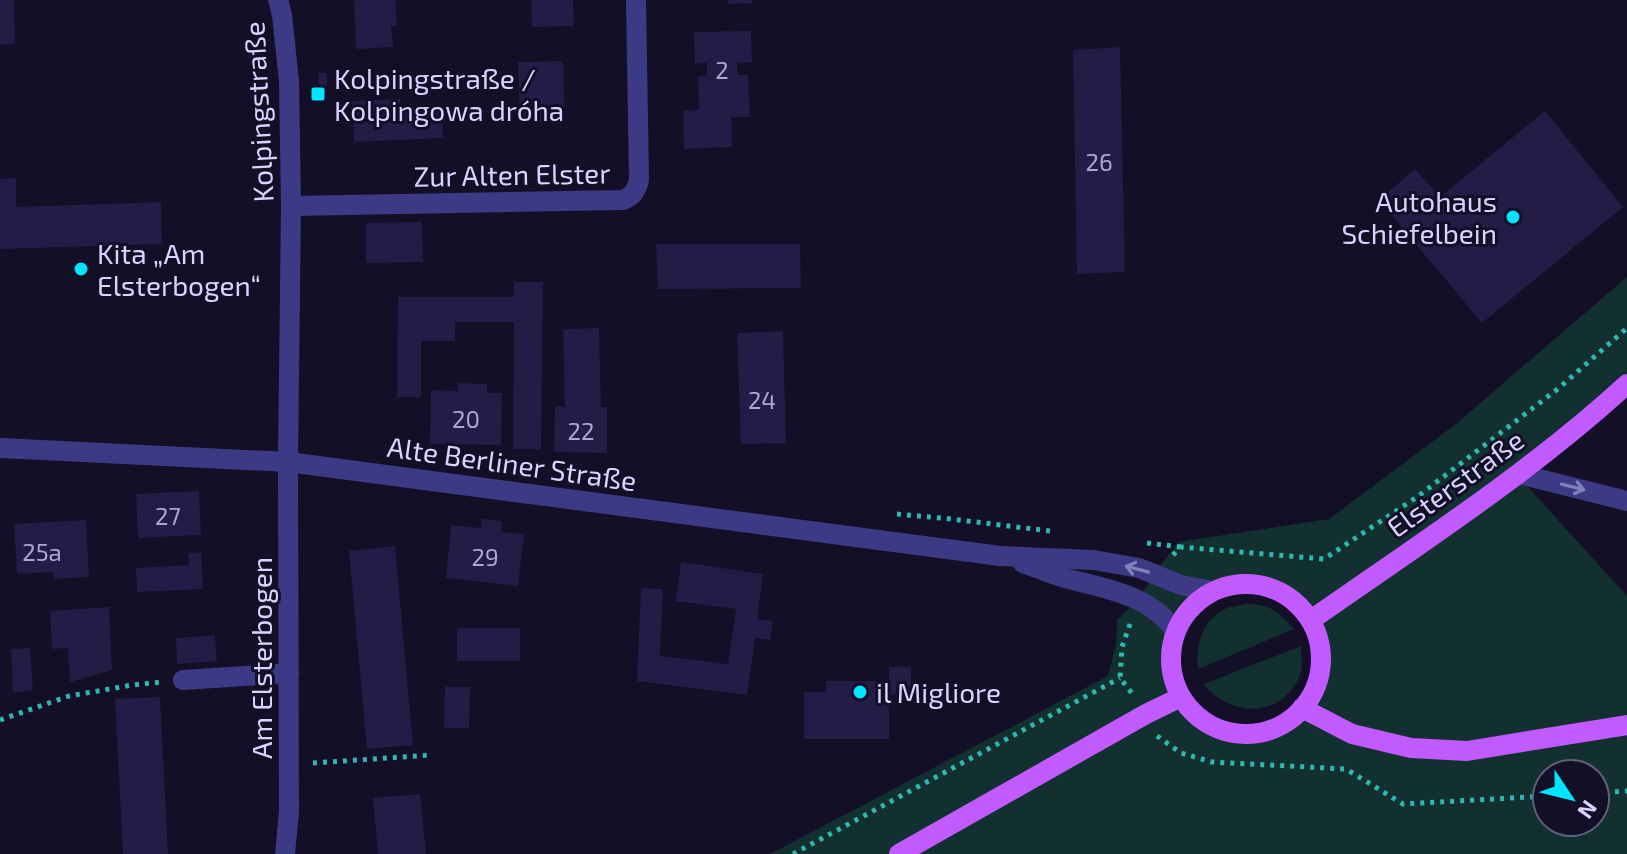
<svg xmlns="http://www.w3.org/2000/svg" width="1627" height="854" font-family="'Exo 2',sans-serif">
<style>
.green{fill:#12302f;fill-rule:evenodd}
.building{fill:#241b47}
.lines{fill:none;stroke-linecap:round;stroke-linejoin:round}
.path{stroke:#2fb8b0;stroke-width:5;stroke-dasharray:4 6;stroke-linecap:butt}
.minor{stroke:#3d3a85;stroke-width:20}
.major{stroke:#c25bff;stroke-width:20}
.oneway{stroke:#837fbc}
.poi-dot{fill:#00e5ff;stroke:#130f26;stroke-width:3}
.labels{text-anchor:middle;dominant-baseline:central;stroke-width:6;stroke-linejoin:round;paint-order:stroke}
.number-label{font-size:24px;fill:#aca6d1}
.poi-label{font-size:28px;fill:#d9d4ff;stroke:#130f26;text-anchor:start}
.street-label{font-size:28px;fill:#d9d4ff;stroke:#130f26}
</style>
<rect width="100%" height="100%" fill="#130f26"/>
<g class="green">
<path d="M 1627,277 L 1627,381 L 1311,620 C 1291,593 1271,579 1235,582 C 1227,583 1219,589 1211,588 C 1199,588 1168,577 1155,573 L 1178,542 L 1329,519 L 1456,424 Z"/>
<path d="M 1518,476 L 1627,596 L 1627,722 L 1467,749 L 1412,746 L 1304,707 C 1324,676 1325,656 1312,622 Z"/>
<path d="M 1155,575 L 1208,592 C 1168,623 1162,650 1180,697 L 893,854 L 770,854 L 1108,676 L 1116,644 L 1117,620 L 1137,600 Z"/>
<path d="M 1246,604 C 1270,604 1278,611 1294,629 L 1198,669 C 1195,645 1203,618 1227,608 C 1233,606 1240,605 1246,604 Z"/>
<path d="M 1301,646 C 1301,654 1303,664 1301,672 C 1286,718 1231,719 1204,684 Z"/>
<path d="M 1181,698 C 1214,741 1262,747 1302,709 L 1411,751 L 1627,727 L 1627,854 L 903,854 ZM 1547,774 L 1595,774 L 1595,822 L 1547,822 Z"/>
</g>
<g class="building">
<polygon points="0,0 14,0 15,44 0,45"/>
<polygon points="354,0 395,0 397,26 391,26 393,47 356,49"/>
<polygon points="531,0 573,0 574,26 532,27"/>
<polygon points="728,0 752,0 752,3 728,4"/>
<polygon points="751,31 752,62 737,63 737,75 748,75 750,117 731,117 732,147 684,149 683,111 699,110 698,76 707,76 707,63 695,64 694,32"/>
<polygon points="1120,47 1125,272 1077,274 1073,50"/>
<polygon points="563,61 565,121 520,123 518,62"/>
<polygon points="318,73 327,73 327,90 319,90"/>
<polygon points="400,99 401,113 442,110 443,138 354,142 352,101"/>
<polygon points="1545,111 1623,207 1482,323 1379,200 1415,169 1440,197"/>
<polygon points="16,178 16,207 161,202 162,244 0,249 0,179"/>
<polygon points="422,222 423,262 366,263 366,223"/>
<polygon points="656,244 800,244 801,288 658,289"/>
<polygon points="514,282 543,282 541,449 513,449 514,322 455,322 455,341 421,341 421,397 397,397 398,297 514,297"/>
<polygon points="599,328 601,407 607,407 607,453 554,452 555,407 565,407 563,329"/>
<polygon points="783,331 786,443 741,444 737,333"/>
<polygon points="458,383 487,384 487,393 502,393 501,445 430,444 431,390 458,391"/>
<polygon points="199,491 201,535 138,538 136,494"/>
<polygon points="482,519 502,521 501,532 524,534 518,586 446,578 451,525 481,528"/>
<polygon points="86,520 89,577 54,579 53,572 17,574 14,524"/>
<polygon points="395,546 413,745 367,749 349,551"/>
<polygon points="201,552 203,589 137,592 136,568 189,565 188,553"/>
<polygon points="681,562 763,574 757,619 773,621 770,640 755,638 747,695 637,681 641,588 663,589 660,656 728,664 736,609 676,601"/>
<polygon points="109,607 112,670 70,682 68,648 52,649 50,611"/>
<rect x="457" y="628" width="63" height="33"/>
<polygon points="215,635 217,661 177,664 176,638"/>
<polygon points="30,648 33,690 13,693 11,649"/>
<polygon points="911,666 911,695 889,695 889,739 804,739 804,692 826,692 826,681 889,681 889,667"/>
<polygon points="445,687 470,687 469,728 444,728"/>
<polygon points="160,697 168,854 123,854 115,699"/>
<polygon points="420,794 426,854 378,854 373,798"/>
</g>
<g class="lines">
<g class="path">
<polyline points="897,514 951,519 1050,531"/>
<polyline points="1147,543 1181,547"/>
<polyline points="1173,555 1181,547 1324,559 1417,497 1559,388 1627,328"/>
<polyline points="1130,624 1122,647 1120,678 1134,696"/>
<polyline points="0,720 69,696 132,685 162,682"/>
<polyline points="1157,736 1181,753 1212,762 1346,769 1403,804 1547,796"/>
<polyline points="313,763 432,755"/>
<polyline points="1595,793 1627,791"/>
<polyline points="793,854 1120,678"/>
</g>
<g class="minor">
<polyline points="278,0 282,15 289,81 291,206 288,462 289,812 285,854"/>
<path d="M 291,206 L 623,200 C 633,196 636,191 639,180 L 636,0"/>
<polyline points="0,448 288,462 1000,556 1094,560 1139,568 1181,585 1212,591"/>
<polyline points="1519,474 1627,501"/>
<path d="M 1023,563 C 1037,568 1051,574 1065,578 C 1106,589 1150,594 1176,632"/>
<polyline points="183,680 289,673"/>
</g>
<g class="major">
<circle cx="1246" cy="659" r="75"/>
<path d="M 1311,620 C 1418,545 1530,473 1627,384"/>
<polyline points="1302,708 1352,734 1411,748 1467,751 1627,725"/>
<polyline points="899,854 1146,714 1181,697"/>
</g>
</g>
<defs><path id="oneway-shaft" d="M-6 0H5M1.5-3L5.5 0L1.5 3" fill="none" stroke-width="1.6" stroke-linecap="round" stroke-linejoin="round" transform="scale(2)"/></defs>
<g class="oneway">
<use href="#oneway-shaft" transform="translate(1573 487) rotate(14)"/>
<use href="#oneway-shaft" transform="translate(1137 569) rotate(-165)"/>
</g>
<g class="poi-dot">
<rect x="310" y="86" width="16" height="16" rx="4"/>
<circle cx="1513" cy="217" r="8"/>
<circle cx="81" cy="269" r="8"/>
<circle cx="860" cy="692" r="8"/>
</g>
<g class="labels">
<g class="number-label">
<text x="722" y="69">2</text>
<text x="1099" y="161">26</text>
<text x="762" y="399">24</text>
<text x="466" y="418">20</text>
<text x="581" y="430">22</text>
<text x="168" y="515">27</text>
<text x="42" y="551">25a</text>
<text x="485" y="556">29</text>
</g>
<g class="poi-label">
<text x="334" y="78">Kolpingstraße /<tspan x="334" dy="32">Kolpingowa dróha</tspan></text>
<text x="1497" y="201" text-anchor="end">Autohaus<tspan x="1497" dy="32">Schiefelbein</tspan></text>
<text x="97" y="253">Kita „Am<tspan x="97" dy="32">Elsterbogen“</tspan></text>
<text x="876" y="692">il Migliore</text>
</g>
<g class="street-label">
<text transform="translate(258 112) rotate(-93)">Kolpingstraße</text>
<text transform="translate(512 174) rotate(-1)">Zur Alten Elster</text>
<text transform="translate(512 463) rotate(8)">Alte Berliner Straße</text>
<text transform="translate(1455 483) rotate(-36)">Elsterstraße</text>
<text transform="translate(261 658) rotate(-90)">Am Elsterbogen</text>
</g>
</g>
<g transform="translate(1571 798) rotate(125)"><circle r="38" fill="#130f26" stroke="#625e7d" stroke-width="2"/>
<path d="M0-6L14 30L0 20L-14 30Z" fill="#00e5ff"/>
<text y="-12" font-size="22" font-weight="bold" text-anchor="middle" fill="#d9d4ff">N</text>
</g>
</svg>
